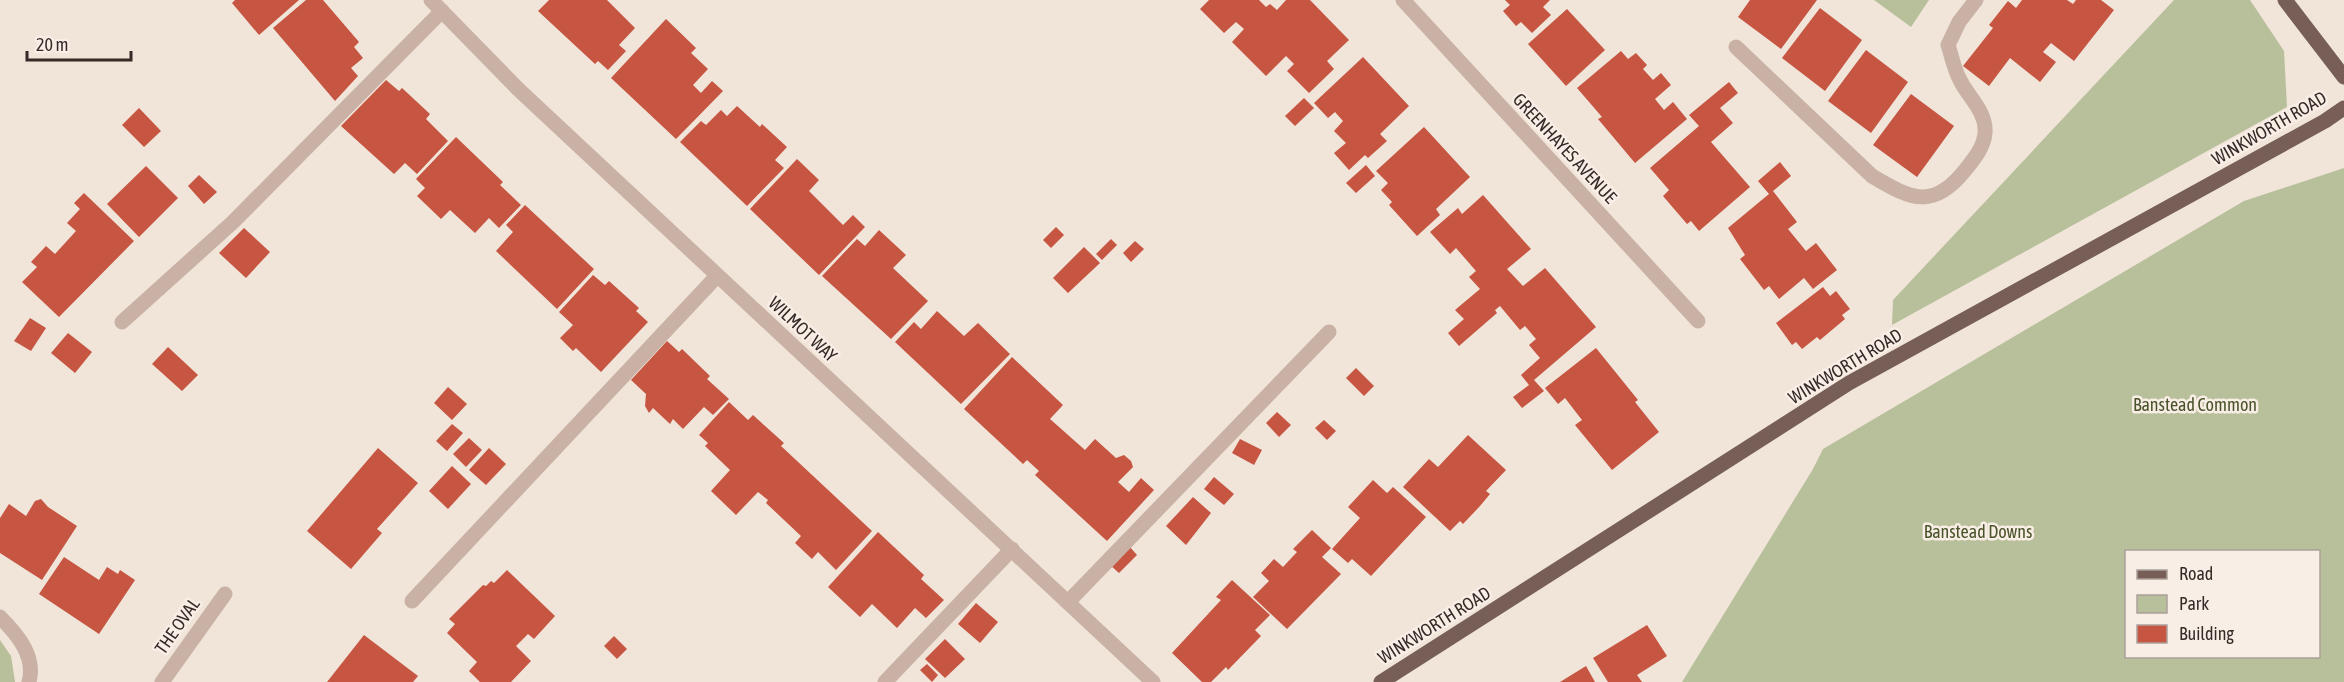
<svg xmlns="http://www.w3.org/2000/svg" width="2344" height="682" font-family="'Asap Condensed',sans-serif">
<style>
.green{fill:#b7c09a;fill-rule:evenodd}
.building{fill:#c65542}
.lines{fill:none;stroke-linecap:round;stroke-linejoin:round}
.minor{stroke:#c9b2a5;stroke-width:15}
.major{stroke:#775f58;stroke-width:15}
.labels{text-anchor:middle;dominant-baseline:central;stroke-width:5;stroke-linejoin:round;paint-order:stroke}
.street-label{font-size:18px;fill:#352a27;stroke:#f9eee6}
.park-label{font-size:18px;fill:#49542a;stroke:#f9eee6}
</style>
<rect width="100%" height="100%" fill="#f1e4d9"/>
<g class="green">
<polygon points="1874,0 1929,0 1911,27"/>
<polygon points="2174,0 2250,0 2284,51 2287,107 1892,325 1893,300"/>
<path d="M 2344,168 L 2344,682 L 1682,682 L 1813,469 L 1823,449 L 2244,201 ZM 2126,552 L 2318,552 L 2318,656 L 2126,656 Z"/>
<polygon points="0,640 11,656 15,682 0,682"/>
</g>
<g class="building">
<polygon points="235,0 299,0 259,35 232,3"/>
<polygon points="306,0 323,0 359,42 354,47 363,58 351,68 358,76 335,101 273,28"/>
<polygon points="549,0 607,0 635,28 619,45 626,51 608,70 598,61 595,64 538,11"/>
<polygon points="1209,0 1259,0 1266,7 1270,4 1277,10 1286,0 1310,0 1349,40 1327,61 1334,69 1309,93 1287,71 1294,64 1286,56 1266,76 1232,42 1244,29 1236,22 1224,33 1200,9"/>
<polygon points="1505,0 1550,0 1543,7 1551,15 1532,33 1521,22 1516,26 1503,11 1510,5"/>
<polygon points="1750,0 1817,0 1781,49 1738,17"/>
<polygon points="2022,0 2067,0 2073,4 2076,0 2101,0 2114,10 2074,61 2051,43 2043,52 2056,62 2040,82 2010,58 1989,86 1963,66 1993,28 1989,25 2008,1 2016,8"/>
<polygon points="1820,8 1862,40 1825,91 1782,58"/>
<polygon points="1567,9 1605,50 1566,86 1528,44"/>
<polygon points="666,19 696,48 691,53 708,69 693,85 701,93 712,81 723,91 676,139 611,78"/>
<polygon points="1866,50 1908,82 1871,133 1828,101"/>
<polygon points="1621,51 1628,59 1636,53 1647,65 1643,69 1653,80 1661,73 1671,85 1655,99 1664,110 1673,102 1687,119 1635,163 1598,119 1602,117 1577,88"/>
<polygon points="1363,57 1409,106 1380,134 1387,141 1368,158 1365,155 1349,170 1334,153 1346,143 1334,131 1343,121 1335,112 1328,118 1314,103"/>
<polygon points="386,80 399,91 402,88 430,114 426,119 448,141 417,174 405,163 394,174 341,126"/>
<polygon points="1729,82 1738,93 1720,108 1733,123 1711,142 1750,187 1699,231 1691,221 1687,224 1663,196 1669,190 1650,168 1699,126 1689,115"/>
<polygon points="1911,94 1954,126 1917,177 1873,145"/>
<polygon points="1304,98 1314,108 1295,126 1285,116"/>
<polygon points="737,106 760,127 762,124 787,147 775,160 784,168 747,206 680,142 701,121 706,125 721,110 727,116"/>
<polygon points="139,108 161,131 144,147 122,125"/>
<polygon points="1424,127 1470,177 1436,209 1440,215 1417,236 1389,205 1392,202 1381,190 1388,183 1376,171"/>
<polygon points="456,137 503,182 500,185 521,205 499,228 489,218 475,233 450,210 441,219 417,196 425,188 416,179"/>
<polygon points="797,159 819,180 809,191 843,225 853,215 865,227 819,275 750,209"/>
<polygon points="1780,162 1791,176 1773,191 1797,222 1788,229 1806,251 1816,243 1837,270 1813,289 1804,278 1779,299 1769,286 1764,290 1740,259 1745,255 1728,228 1769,194 1758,181"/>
<polygon points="1366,165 1375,176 1356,193 1346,183"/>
<polygon points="146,166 178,198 139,237 107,204"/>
<polygon points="199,175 217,192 204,204 188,186"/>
<polygon points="84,193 134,241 59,317 22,282 37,267 31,262 46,246 55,254 76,231 67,223 80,209 74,203"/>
<polygon points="1483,195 1531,249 1507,269 1523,286 1545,268 1596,327 1534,380 1544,391 1522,408 1513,397 1529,385 1521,375 1540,358 1529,345 1536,339 1525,326 1520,330 1500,306 1495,310 1497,313 1459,346 1448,333 1464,319 1455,310 1480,289 1469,277 1476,271 1456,248 1450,254 1430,232 1458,208 1462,214"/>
<polygon points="525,205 594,269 557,309 496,251 513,232 506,225"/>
<polygon points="1056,227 1064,235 1051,248 1043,240"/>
<polygon points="244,228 270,252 246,278 219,253"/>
<polygon points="879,230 906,255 893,268 928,301 891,339 822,276 857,239 865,246"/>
<polygon points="1111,239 1117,245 1102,260 1096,254"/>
<polygon points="1135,241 1144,249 1131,262 1123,253"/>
<polygon points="1084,247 1100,263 1068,293 1053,278"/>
<polygon points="593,275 605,285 609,281 639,308 636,311 648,322 601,372 576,348 573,351 560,338 573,325 559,312"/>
<polygon points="1823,287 1830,296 1836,291 1850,309 1842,315 1845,319 1820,340 1817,337 1802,349 1796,342 1792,345 1776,323"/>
<polygon points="937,311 964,336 978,323 1010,354 961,404 895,342 914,322 921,329"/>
<polygon points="30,318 46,328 31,351 14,341"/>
<polygon points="68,333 92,352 75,373 51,353"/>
<polygon points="667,341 679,352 682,349 710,376 707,379 729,399 713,415 704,407 683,429 673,419 670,424 653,408 649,413 645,406 646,394 631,380"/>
<polygon points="168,347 198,375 182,391 152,364"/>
<polygon points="1596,348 1638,400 1635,402 1659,432 1612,470 1575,425 1582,420 1575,411 1565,398 1558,404 1545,388"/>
<polygon points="1012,357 1063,405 1050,419 1085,450 1095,439 1116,458 1124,455 1131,461 1133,467 1118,482 1129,492 1141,478 1154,490 1107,541 1035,475 1039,471 1027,460 1023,464 964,409"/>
<polygon points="1356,368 1374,386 1364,396 1346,378"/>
<polygon points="448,387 467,404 452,420 434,403"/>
<polygon points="729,402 748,420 753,415 784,443 781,446 872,531 836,570 818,552 812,559 795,543 801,536 766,503 768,500 758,492 736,515 711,491 730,470 705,446 708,443 699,435"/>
<polygon points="1277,412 1291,425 1279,437 1266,423"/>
<polygon points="1324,420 1336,431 1327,440 1315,428"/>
<polygon points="452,424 463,433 447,451 436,441"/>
<polygon points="1468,435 1506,470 1486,491 1490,494 1480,506 1463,524 1460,521 1450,531 1403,487 1429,459 1438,467"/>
<polygon points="469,438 482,450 466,467 453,454"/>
<polygon points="1240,439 1262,450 1254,465 1232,453"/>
<polygon points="378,448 418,483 377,529 382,533 351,569 307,531"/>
<polygon points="489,448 506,464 486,485 469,470"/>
<polygon points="452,466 471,484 448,509 429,491"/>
<polygon points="1214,477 1234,494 1224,505 1204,489"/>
<polygon points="1373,480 1387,493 1393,487 1426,517 1371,576 1352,559 1348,563 1332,549 1360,518 1348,507"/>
<polygon points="1193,497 1211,513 1186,545 1166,526"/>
<polygon points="41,499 48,507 77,526 42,580 0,553 0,518 9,504 26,516 35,501"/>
<polygon points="1312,530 1331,548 1322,557 1341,574 1287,629 1253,597 1269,581 1261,573 1274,559 1283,567 1297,552 1293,549"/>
<polygon points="878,532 924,575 921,579 944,600 926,618 915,608 897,628 872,604 860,617 828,587"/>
<polygon points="1129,546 1137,555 1119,573 1110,565"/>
<polygon points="64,557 99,580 107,567 118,574 120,570 135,580 99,634 39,594"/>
<polygon points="507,570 555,616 534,639 528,634 516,646 531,661 511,682 480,682 469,671 477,662 447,633 455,624 449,619 483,585 486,586 491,581 494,583"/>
<polygon points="1232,580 1270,615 1255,630 1261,636 1228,670 1226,667 1211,682 1202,682 1172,653 1221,600 1216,597"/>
<polygon points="976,603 998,622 980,643 958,624"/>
<polygon points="1647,625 1667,656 1637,675 1642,682 1608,682 1593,658"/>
<polygon points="364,635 418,676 413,682 327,682"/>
<polygon points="614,636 627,649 617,659 604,646"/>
<polygon points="945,639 965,659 945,678 925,659"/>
<polygon points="927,664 938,675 932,682 920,670"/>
<polygon points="1586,666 1595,682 1560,682"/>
</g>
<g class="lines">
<g class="minor">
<polyline points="431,0 518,89 1153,682"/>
<polyline points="1403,0 1698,321"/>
<path d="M 1736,47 L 1872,176 C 1912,200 1934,210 1966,169 C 1974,159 1984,147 1985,133 C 1987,112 1968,97 1960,80 C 1954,69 1952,57 1948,45 L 1959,22 L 1976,0"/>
<polyline points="122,322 233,222 442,11"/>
<polyline points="412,601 717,276"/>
<polyline points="1068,602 1329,332"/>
<path d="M 0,617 C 17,634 36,656 29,682"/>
<polyline points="162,682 225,594"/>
<polyline points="885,682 1012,549"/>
</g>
<g class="major">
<polyline points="2285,0 2344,77"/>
<polyline points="1381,682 1849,383 2325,121 2344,108"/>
</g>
</g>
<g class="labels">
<g class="street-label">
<text transform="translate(2269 128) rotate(-30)">WINKWORTH ROAD</text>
<text transform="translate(1565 148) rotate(47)">GREENHAYES AVENUE</text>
<text transform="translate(803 329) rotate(43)">WILMOT WAY</text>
<text transform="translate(1845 366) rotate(-31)">WINKWORTH ROAD</text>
<text transform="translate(1434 625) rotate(-32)">WINKWORTH ROAD</text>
<text transform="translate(177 626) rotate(-55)">THE OVAL</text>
</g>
<g class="park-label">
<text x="2195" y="404">Banstead Common</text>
<text x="1978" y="531">Banstead Downs</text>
</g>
</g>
<rect x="2125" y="550" width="195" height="108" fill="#f9eee6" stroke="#aba09a" stroke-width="1.5"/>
<rect x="2137" y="570" width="30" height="9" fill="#775f58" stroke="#aba09a" stroke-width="1.5"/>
<text x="2179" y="580" font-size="18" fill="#352a27">Road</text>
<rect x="2137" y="595" width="30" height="18" fill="#b7c09a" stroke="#aba09a" stroke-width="1.5"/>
<text x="2179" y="610" font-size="18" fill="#352a27">Park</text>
<rect x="2137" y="625" width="30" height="18" fill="#c65542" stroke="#aba09a" stroke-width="1.5"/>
<text x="2179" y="640" font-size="18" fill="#352a27">Building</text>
<path d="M27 51v9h104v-9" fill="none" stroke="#352a27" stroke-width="3"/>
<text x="36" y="51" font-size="18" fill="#352a27" stroke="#f9eee6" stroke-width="4.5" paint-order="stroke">20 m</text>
</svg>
